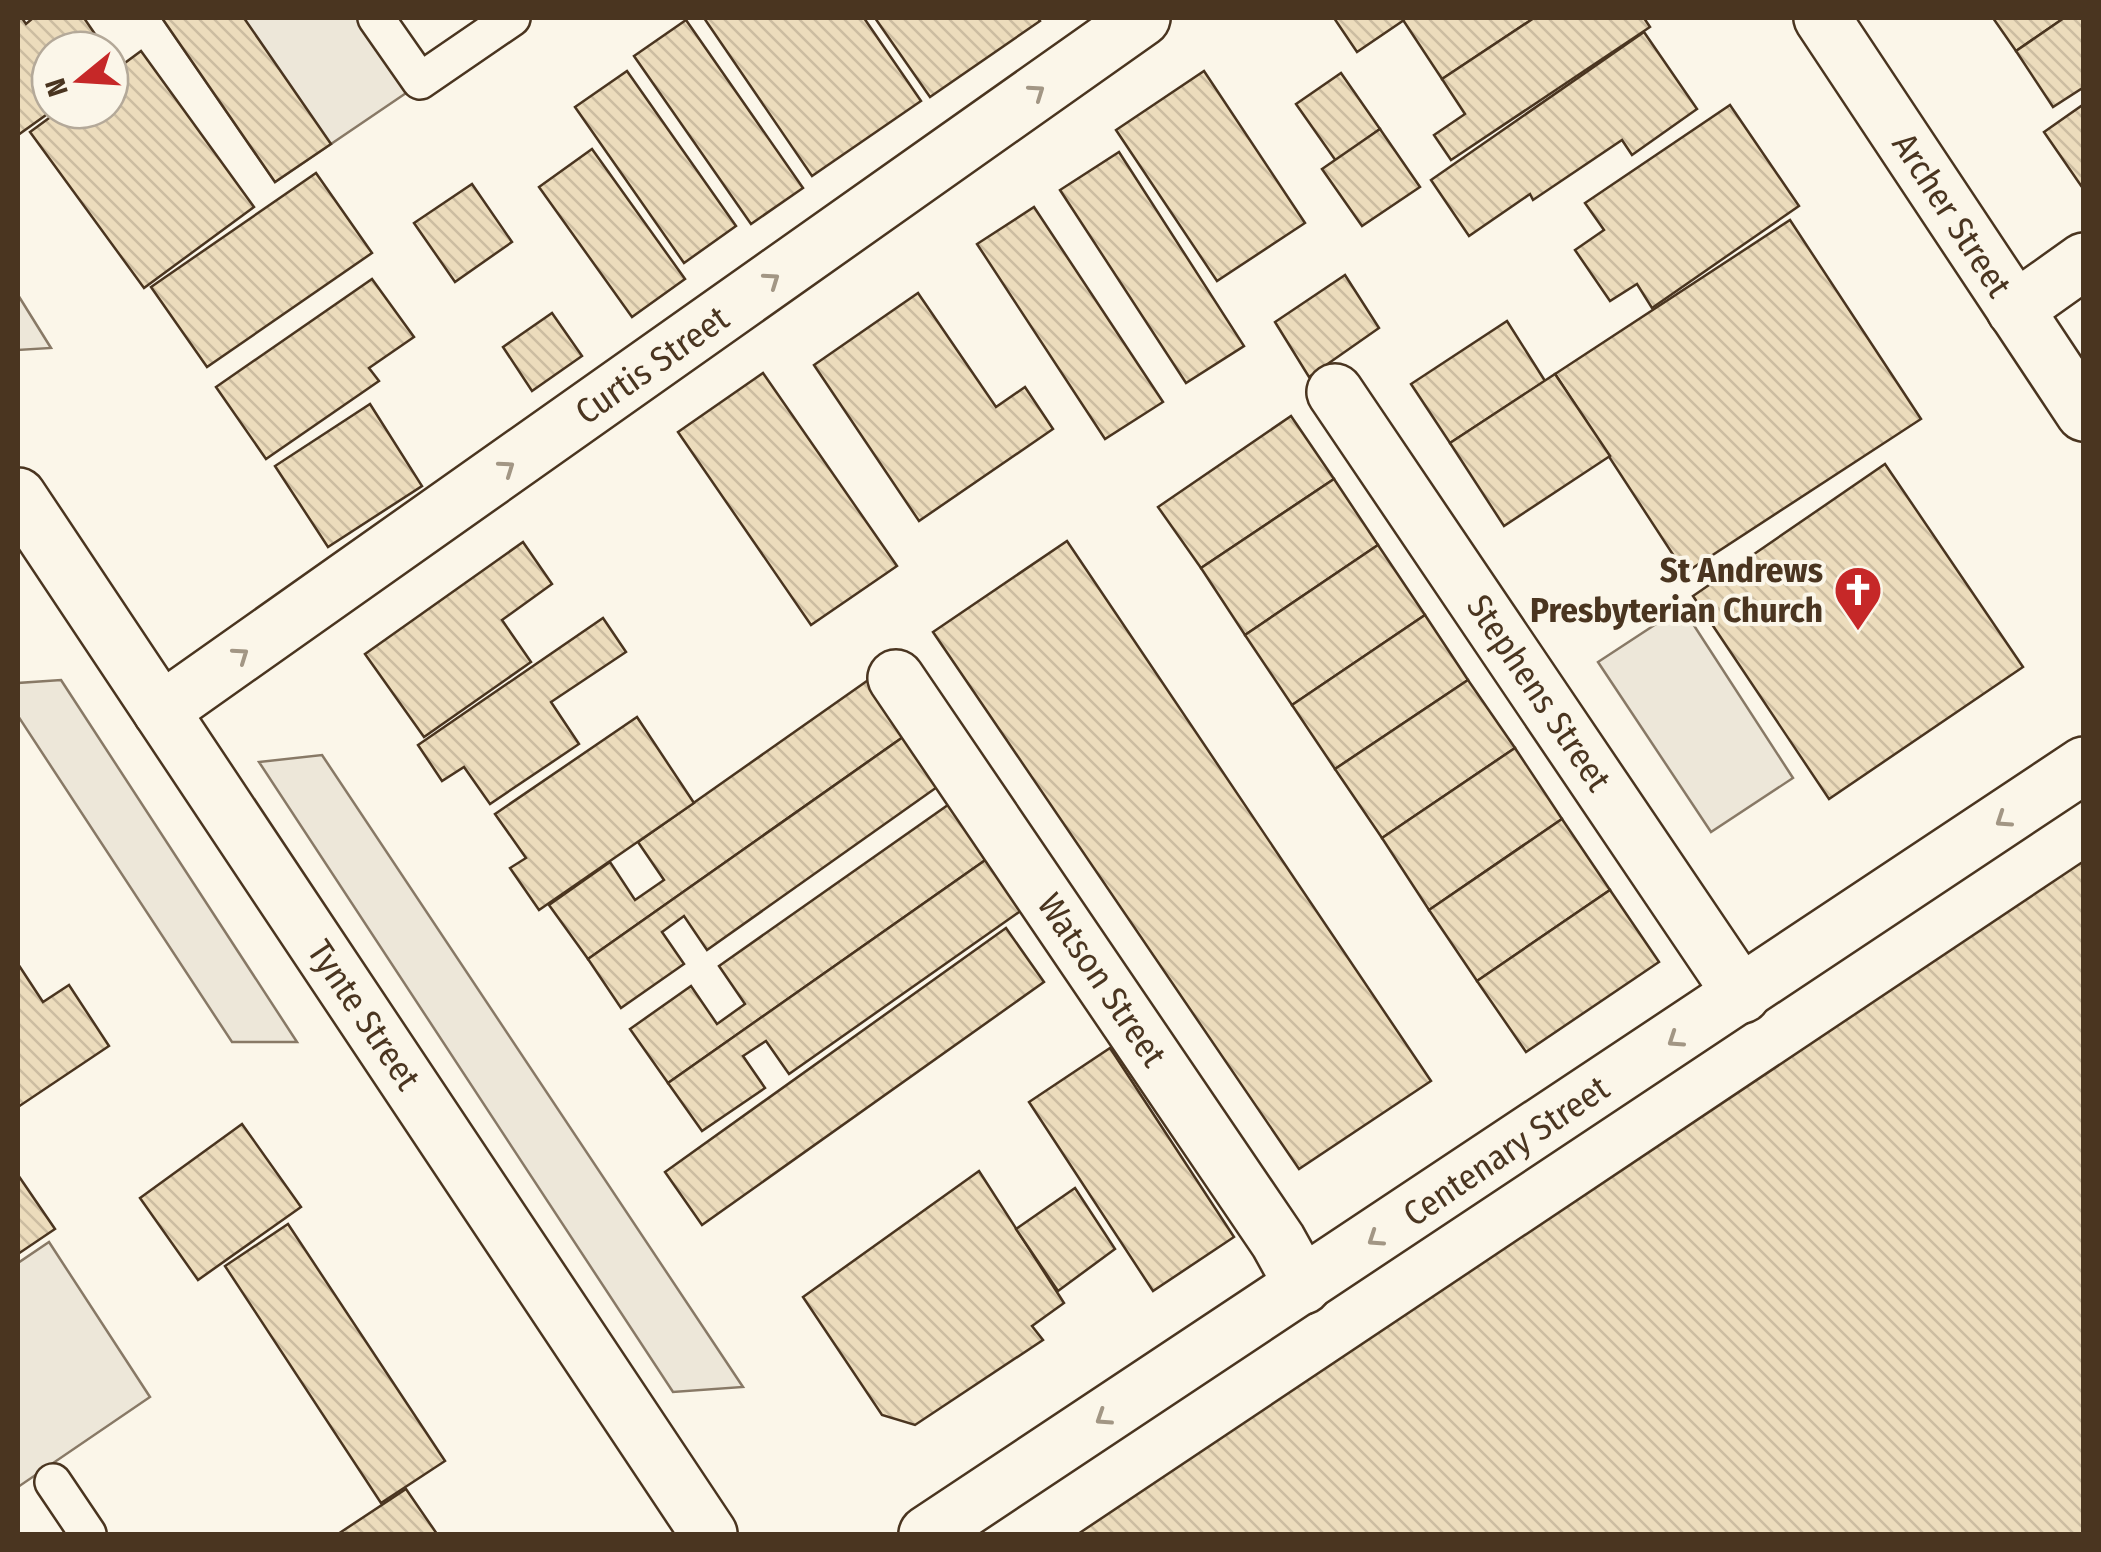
<svg xmlns="http://www.w3.org/2000/svg" width="2101" height="1552" font-family="'Fira Sans Condensed',sans-serif">
<style>
.parking{fill:#ede7d9;stroke:#887966;stroke-width:2.5}
.building{fill:url(#building-back-hatch);stroke:#4a3520;stroke-width:2.5}
.lines{fill:none;stroke-linecap:round;stroke-linejoin:round}
.service-casing{stroke:#4a3520;stroke-width:40}
.minor-casing{stroke:#4a3520;stroke-width:60}
.tertiary-casing{stroke:#4a3520;stroke-width:60}
.service{stroke:#fbf6e9;stroke-width:35}
.minor{stroke:#fbf6e9;stroke-width:55}
.tertiary{stroke:#fbf6e9;stroke-width:55}
.oneway{stroke:#a29684}
.labels{text-anchor:middle;dominant-baseline:central;stroke-width:8;stroke-linejoin:round;paint-order:stroke}
.street-label{font-size:35px;fill:#4a3520;stroke:#fbf6e9}
.poi-label{font-size:35px;font-weight:bold;fill:#4a3520;stroke:#fbf6e9;text-anchor:end}
</style>
<defs>
<pattern id="building-back-hatch" width="6" height="6" patternUnits="userSpaceOnUse" patternTransform="scale(2.5)"><rect width="6" height="6" fill="#ecdcbc"/><path d="M-1 5l2 2M0 0l6 6M5-1l2 2" fill="none" stroke="#ccbda1"/></pattern>
</defs>
<rect width="100%" height="100%" fill="#fbf6e9"/>
<g class="parking">
<polygon points="162,18 367,18 415,87 275,182"/>
<polygon points="18,295 51,348 18,350"/>
<polygon points="1682,607 1793,778 1711,832 1598,662"/>
<polygon points="61,680 297,1042 232,1042 18,716 18,683"/>
<polygon points="322,755 743,1387 673,1392 259,762"/>
<polygon points="49,1242 150,1397 18,1487 18,1263"/>
</g>
<g class="building">
<polygon points="18,18 22,18 26,24 33,18 84,18 106,50 50,50 50,110 53,110 18,135"/>
<polygon points="162,18 244,18 331,144 275,182"/>
<polygon points="704,18 864,18 921,101 812,176"/>
<polygon points="875,18 1038,18 1040,21 930,97"/>
<polygon points="1334,18 1407,18 1357,52"/>
<polygon points="1407,18 1534,18 1442,79 1403,20"/>
<polygon points="1534,18 1644,18 1650,27 1451,160 1434,135 1465,114 1442,79"/>
<polygon points="1993,18 2064,18 2016,51"/>
<polygon points="2064,18 2084,18 2084,87 2053,107 2016,51"/>
<polygon points="686,20 803,188 751,224 634,56"/>
<polygon points="1644,32 1697,109 1632,155 1622,140 1533,200 1530,194 1469,236 1431,180"/>
<polygon points="141,51 254,207 144,288 30,132 60,110 110,110 110,74"/>
<polygon points="627,71 736,226 684,263 575,107"/>
<polygon points="1204,71 1305,223 1217,281 1116,130"/>
<polygon points="1341,73 1380,129 1336,161 1296,104"/>
<polygon points="2084,104 2084,190 2044,132"/>
<polygon points="1730,105 1799,206 1652,308 1637,284 1610,301 1575,250 1604,230 1585,203"/>
<polygon points="1380,129 1420,187 1362,226 1322,169"/>
<polygon points="592,149 685,279 632,317 539,187"/>
<polygon points="1119,152 1244,346 1186,383 1060,190"/>
<polygon points="316,173 372,253 207,367 151,287"/>
<polygon points="472,184 512,242 455,282 414,223"/>
<polygon points="1034,207 1163,402 1105,439 977,244"/>
<polygon points="1790,220 1921,419 1685,573 1555,374"/>
<polygon points="1345,275 1379,328 1309,377 1275,322"/>
<polygon points="372,279 414,337 369,368 379,381 266,459 216,387"/>
<polygon points="918,293 996,407 1025,387 1053,429 919,521 814,365"/>
<polygon points="552,313 582,356 532,391 503,347"/>
<polygon points="1507,321 1545,381 1450,443 1411,384"/>
<polygon points="763,373 897,566 811,625 678,432"/>
<polygon points="1555,374 1610,456 1504,526 1450,443"/>
<polygon points="370,404 422,486 328,547 275,466"/>
<polygon points="1291,416 1334,479 1201,568 1158,507"/>
<polygon points="1885,464 2023,667 1829,799 1693,596"/>
<polygon points="1334,479 1378,545 1245,635 1201,568"/>
<polygon points="1067,541 1431,1081 1299,1169 933,632"/>
<polygon points="523,542 552,584 502,620 531,662 424,737 365,654"/>
<polygon points="1378,545 1425,615 1292,705 1245,635"/>
<polygon points="1425,615 1468,680 1335,769 1292,705"/>
<polygon points="603,618 626,652 551,702 579,744 490,804 464,767 442,781 418,745"/>
<polygon points="874,676 913,730 588,959 549,905 610,862 635,900 664,880 638,842"/>
<polygon points="1468,680 1515,748 1382,838 1335,769"/>
<polygon points="637,717 694,803 539,910 510,868 526,858 495,814"/>
<polygon points="913,730 947,780 707,950 684,916 662,932 684,964 621,1008 588,959"/>
<polygon points="1515,748 1562,819 1429,910 1382,838"/>
<polygon points="955,800 994,854 668,1083 630,1029 691,986 717,1024 745,1004 719,966"/>
<polygon points="1562,819 1610,890 1477,981 1429,910"/>
<polygon points="994,854 1029,905 789,1074 766,1041 743,1056 765,1088 702,1131 668,1083"/>
<polygon points="2084,861 2084,1534 1078,1534"/>
<polygon points="1610,890 1659,962 1526,1052 1477,981"/>
<polygon points="1006,928 1044,982 702,1225 665,1172"/>
<polygon points="18,964 43,1002 69,985 109,1046 18,1107"/>
<polygon points="1110,1048 1234,1237 1153,1291 1029,1102"/>
<polygon points="242,1124 301,1207 198,1280 140,1198"/>
<polygon points="979,1171 1064,1303 1032,1326 1043,1340 915,1425 882,1415 803,1297"/>
<polygon points="18,1175 55,1229 18,1254"/>
<polygon points="1075,1188 1115,1249 1058,1291 1016,1229"/>
<polygon points="288,1224 445,1461 381,1503 225,1266"/>
<polygon points="406,1489 437,1534 338,1534"/>
</g>
<g class="lines">
<g class="service-casing">
<g id="service">
<polyline points="376,18 420,81 512,18"/>
<polyline points="53,1482 88,1534"/>
</g>
</g>
<g class="minor-casing">
<g id="minor">
<polyline points="1822,18 2084,413"/>
<polyline points="2015,310 2084,261"/>
<polyline points="1335,392 1742,995"/>
<polyline points="896,678 1278,1241 1303,1286"/>
<polyline points="161,711 1142,18"/>
<polyline points="927,1534 2084,765"/>
</g>
</g>
<g class="tertiary-casing">
<polyline id="tertiary" points="18,496 709,1534"/>
</g>
<use href="#service" class="service"/>
<use href="#minor" class="minor"/>
<use href="#tertiary" class="tertiary"/>
</g>
<defs><path id="oneway-chevron" d="M-2-3.5L2.5 0L-2 3.5" fill="none" stroke-width="1.6" stroke-linecap="round" stroke-linejoin="round" transform="scale(2.5)"/></defs>
<g class="oneway">
<use href="#oneway-chevron" transform="translate(1037 92) rotate(-35)"/>
<use href="#oneway-chevron" transform="translate(772 280) rotate(-35)"/>
<use href="#oneway-chevron" transform="translate(507 468) rotate(-35)"/>
<use href="#oneway-chevron" transform="translate(241 655) rotate(-35)"/>
<use href="#oneway-chevron" transform="translate(2003 820) rotate(146)"/>
<use href="#oneway-chevron" transform="translate(1675 1040) rotate(146)"/>
<use href="#oneway-chevron" transform="translate(1375 1239) rotate(146)"/>
<use href="#oneway-chevron" transform="translate(1103 1418) rotate(147)"/>
</g>
<defs>
<g id="church-pin" transform="scale(2.5)"><path d="M0 17L-7.5 6A9.5 9.5 0 1 1 7.5 6Z" fill="#c62828" stroke="#fbf6e9"/><path d="M-1.2-6h2.4v3.5h3.3v2.4h-3.3V6h-2.4V-.1h-3.3v-2.4h3.3Z" fill="#fff"/></g>
</defs>
<g fill-rule="evenodd">
<use href="#church-pin" x="1858" y="590"/>
</g>
<g class="labels">
<g class="street-label">
<text transform="translate(1952 215) rotate(57)">Archer Street</text>
<text transform="translate(652 365) rotate(-35)">Curtis Street</text>
<text transform="translate(1539 693) rotate(56)">Stephens Street</text>
<text transform="translate(1102 980) rotate(56)">Watson Street</text>
<text transform="translate(364 1015) rotate(56)">Tynte Street</text>
<text transform="translate(1506 1151) rotate(-34)">Centenary Street</text>
</g>
<g class="poi-label">
<text x="1823" y="570">St Andrews<tspan x="1823" dy="40">Presbyterian Church</tspan></text>
</g>
</g>
<rect width="2101" height="1552" fill="none" stroke="#4a3520" stroke-width="40"/>
<g transform="translate(80 80) rotate(252)"><circle r="48" fill="#fbf6e9" stroke="#b4a999" stroke-width="2.5"/>
<path d="M0-8L18 38L0 25L-18 38Z" fill="#c62828"/>
<text y="-15" font-size="28" font-weight="bold" text-anchor="middle" fill="#4a3520">N</text>
</g>
</svg>
